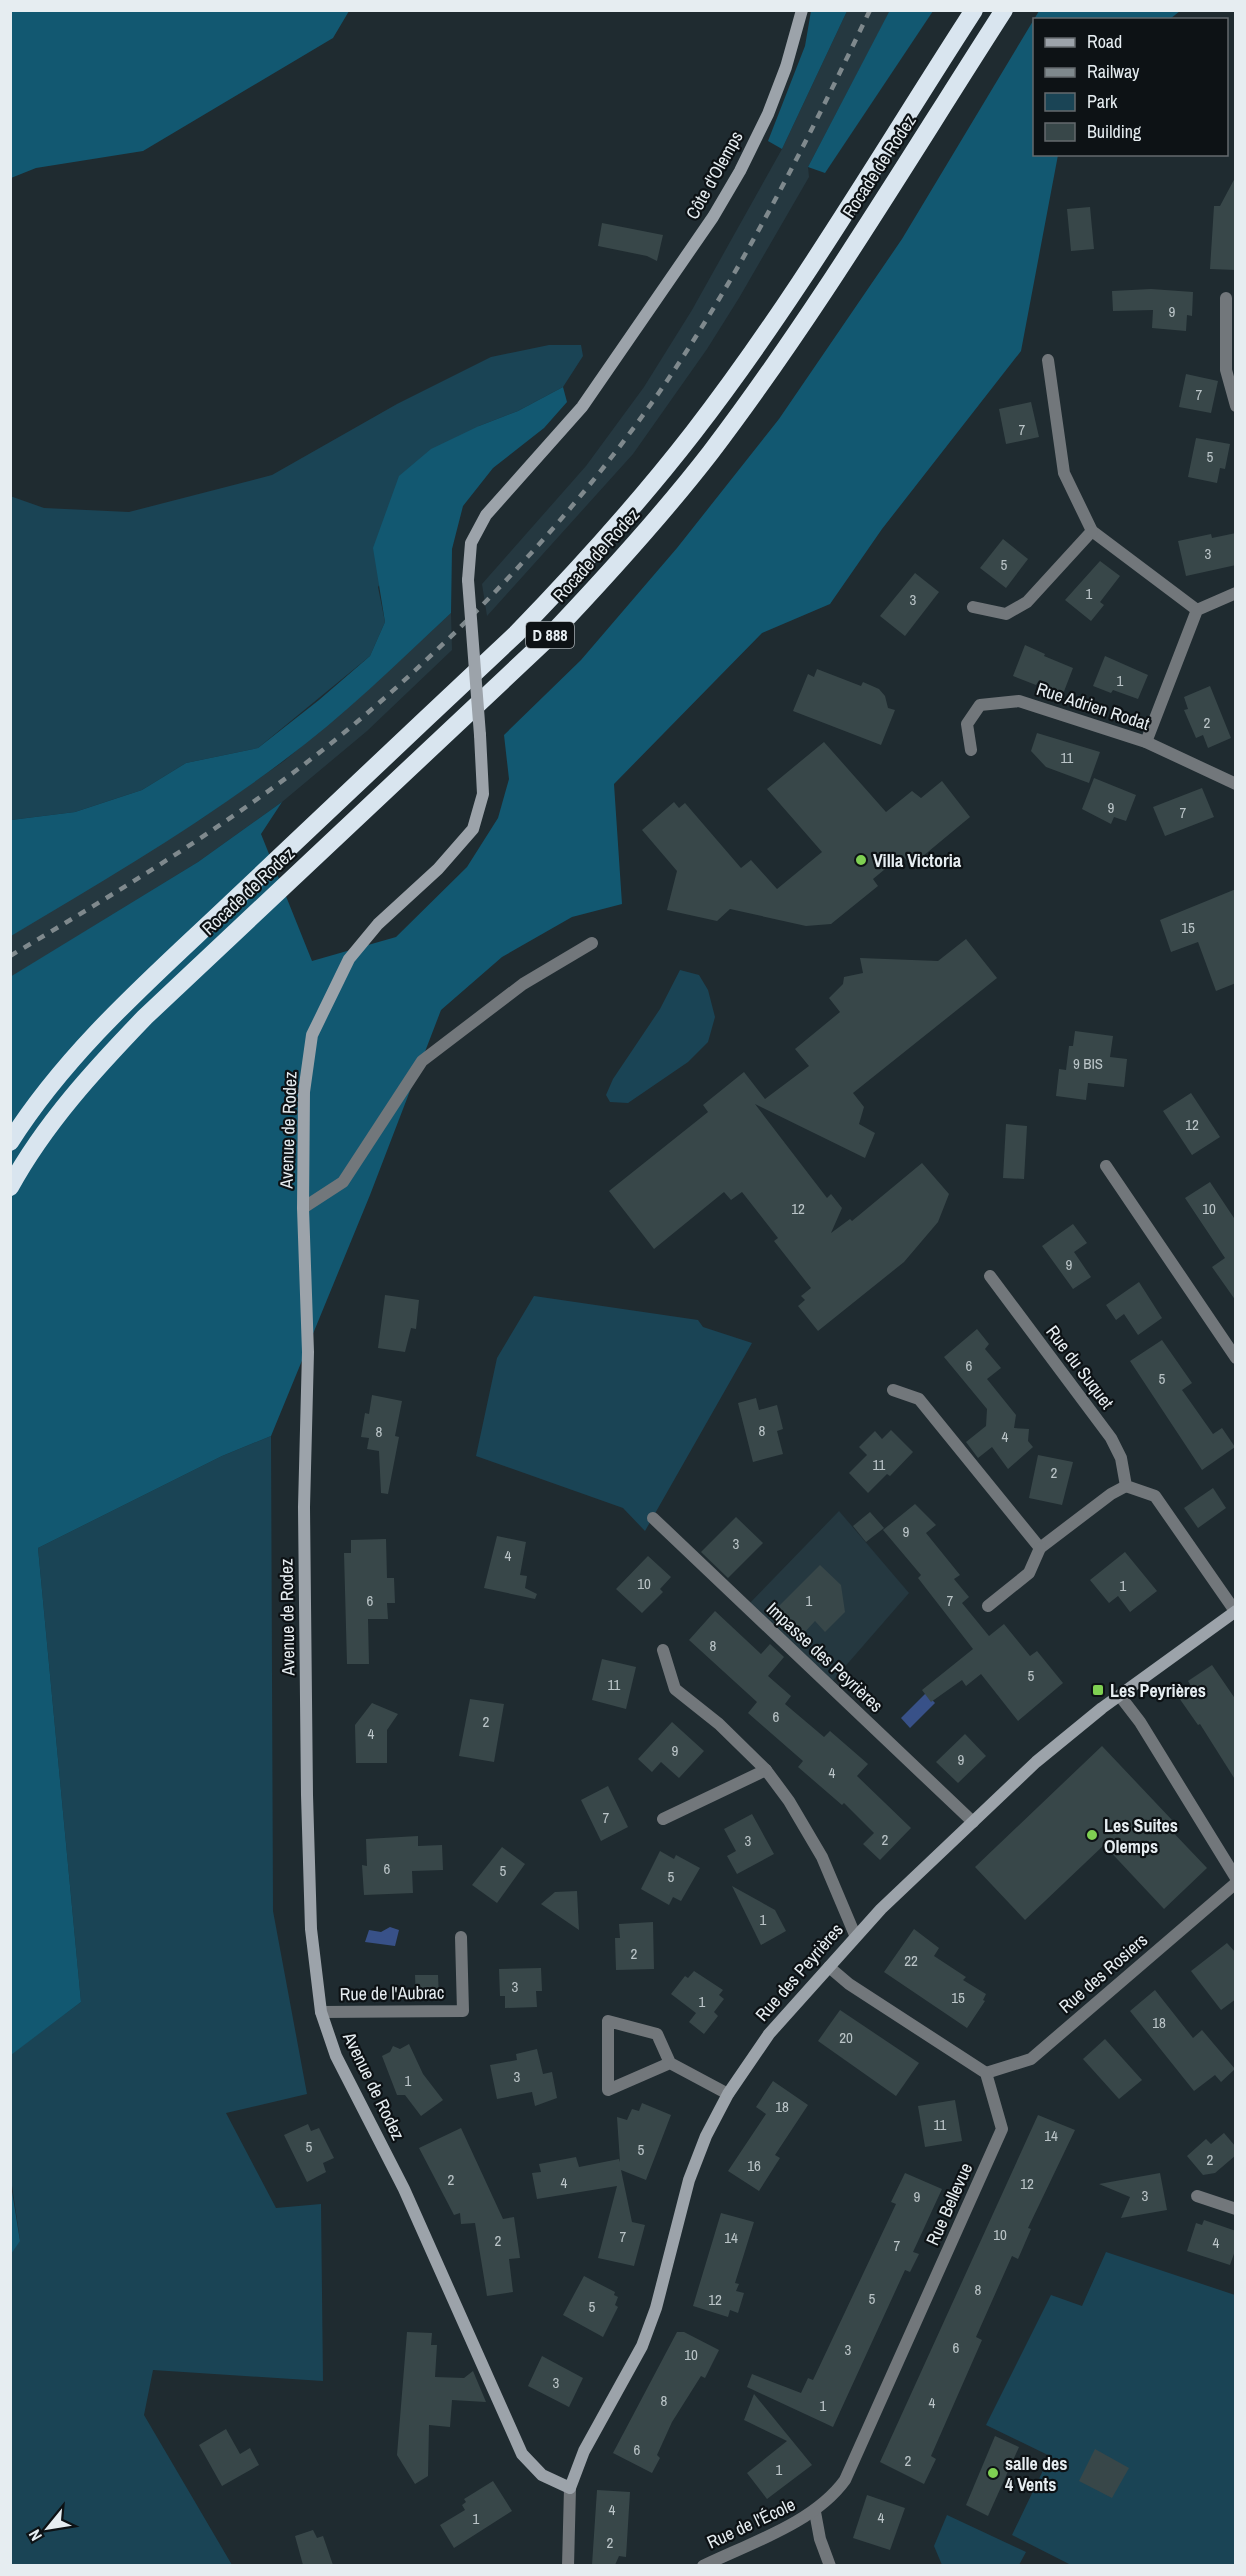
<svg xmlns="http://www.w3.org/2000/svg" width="1246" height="2576" font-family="'Archivo Narrow',sans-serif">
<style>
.built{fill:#253840}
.green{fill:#1a4455}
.forest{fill:#125871}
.water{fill:#385188}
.building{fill:#384749}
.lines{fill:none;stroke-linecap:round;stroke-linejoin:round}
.street{stroke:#72777b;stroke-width:12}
.secondary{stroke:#9ca3aa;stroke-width:12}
.highway{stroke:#d9e5ef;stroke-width:18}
.rail{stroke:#7f898d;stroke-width:4.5;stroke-dasharray:8 8;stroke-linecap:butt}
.secondary-bridge{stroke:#9ca3aa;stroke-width:12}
.poi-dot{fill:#7fd052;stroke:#0d1215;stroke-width:2}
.labels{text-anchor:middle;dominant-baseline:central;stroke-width:4.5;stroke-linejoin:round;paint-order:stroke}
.number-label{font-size:15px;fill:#bac4c7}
.shield{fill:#0d1215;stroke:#a5abaf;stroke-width:1.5}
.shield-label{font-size:16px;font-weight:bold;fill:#e6edf1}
.street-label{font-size:18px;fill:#e6edf1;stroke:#0d1215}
.poi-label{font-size:18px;font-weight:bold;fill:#e6edf1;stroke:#0d1215;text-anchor:start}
</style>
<rect width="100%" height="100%" fill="#1f2b30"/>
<g class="built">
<polygon points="847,11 890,11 808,167 809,177 739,298 707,349 633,454 487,616 482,584 586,466 644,387 692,310 782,149"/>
<polygon points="451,613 452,650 367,731 282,802 198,862 11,977 10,936 198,821 284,761 361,696"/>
<polygon points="839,1511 909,1593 829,1685 746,1607"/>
</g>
<g class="green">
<polygon points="549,345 581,345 583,356 563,387 518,411 479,426 378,587 385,622 370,656 258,748 186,763 142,790 75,812 11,820 10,496 44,508 129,512 272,475 397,404 491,357"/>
<polygon points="680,970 699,975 708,990 715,1017 708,1042 688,1062 628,1103 610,1102 606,1095 613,1079 660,1009"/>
<polygon points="534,1296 698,1320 703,1327 752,1343 645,1531 623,1508 476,1456 497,1358"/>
<polygon points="271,1436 273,1911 307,2094 226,2113 276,2208 321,2204 323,2381 153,2370 144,2415 232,2565 11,2565 10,2254 20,2240 11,2179 10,2055 81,2002 38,1548 222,1456"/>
<polygon points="1106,2252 1235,2295 1235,2565 1071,2565 1012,2535 1050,2456 986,2425 1051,2295 1082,2306"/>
<polygon points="947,2515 1026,2552 1019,2565 942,2565 934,2546"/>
</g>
<g class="forest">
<polygon points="11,10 349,10 349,11 333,38 143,151 36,168 11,178"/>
<polygon points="890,10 933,11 825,173 808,167"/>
<polygon points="811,11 847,11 782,149 768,141 805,46"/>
<polygon points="1039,11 1180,11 1170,19 1034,20 1034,154 1058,155 1021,351 882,529 830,604 762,633 614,784 622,904 572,917 502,957 441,1010 370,1195 271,1436 222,1456 38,1548 81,2002 11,2055 10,977 198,862 282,802 261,834 312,961 396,937 467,867 498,818 509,779 504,735 581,660 677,548 779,419 902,239"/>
<path d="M 563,387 L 567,402 L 544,428 L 493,468 L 463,506 L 452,549 L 451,613 C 396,664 343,717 283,761 C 197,826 103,881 11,936 L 11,820 L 75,812 L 142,790 L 186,763 L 258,748 L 319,700 L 370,656 L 385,622 L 373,548 L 399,476 L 431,449 L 479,426 L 518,411 Z"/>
<polygon points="10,2179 20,2241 11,2254 10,2254"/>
</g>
<g class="water">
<polygon points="926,1693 935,1703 910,1728 901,1718"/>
<polygon points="390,1927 399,1930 395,1946 365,1942 369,1930 381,1932"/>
</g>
<g class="building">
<polygon points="1236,176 1236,270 1210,269 1214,206 1220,206"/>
<polygon points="1090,207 1094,249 1071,251 1067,209"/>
<polygon points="602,223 663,235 657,261 647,256 598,246"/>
<polygon points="1151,289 1193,292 1192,316 1187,315 1186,331 1152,328 1153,310 1113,311 1112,291"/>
<polygon points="1186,374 1218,381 1211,413 1179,407"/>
<polygon points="1031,402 1039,437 1006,444 999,409"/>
<polygon points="1196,438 1230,444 1225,469 1220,468 1217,483 1188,477"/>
<polygon points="1236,533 1236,565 1186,576 1178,541 1211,534 1212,538"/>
<polygon points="1003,539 1028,559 1006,588 980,568"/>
<polygon points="1100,561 1120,576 1100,602 1104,605 1091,621 1065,600"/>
<polygon points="915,573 939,592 905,636 880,616"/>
<polygon points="1025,645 1045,654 1044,656 1073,668 1063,694 1038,682 1036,685 1013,676"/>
<polygon points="1105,656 1148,675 1138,699 1113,690 1111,693 1093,686"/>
<polygon points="817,669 861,686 863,682 879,689 885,696 888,708 895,710 881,745 793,711 808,674 814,677"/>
<polygon points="1210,686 1231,738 1208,748 1203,735 1196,738 1184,710 1188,709 1184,697"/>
<polygon points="1037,733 1100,752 1089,783 1046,767 1031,751"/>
<polygon points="824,742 886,812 912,791 921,798 942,781 970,817 911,866 902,855 873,879 878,886 831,924 806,926 730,909 717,921 667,910 677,871 642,830 674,802 679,808 685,803 741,868 751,860 777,889 822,852 767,789"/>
<polygon points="1094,778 1136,795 1126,821 1114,817 1111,824 1082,809"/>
<polygon points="1202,788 1214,817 1165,836 1153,807"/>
<polygon points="1236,889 1236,983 1216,991 1198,942 1171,952 1160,920"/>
<polygon points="966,939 997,978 853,1093 864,1107 859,1124 875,1133 865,1158 755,1104 827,1198 831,1194 842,1208 831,1233 850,1219 852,1221 922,1163 949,1194 938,1222 904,1262 818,1331 798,1306 805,1300 801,1296 811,1288 774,1241 778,1238 742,1192 731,1200 724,1192 654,1249 609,1191 708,1112 703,1105 744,1072 765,1099 809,1066 795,1049 840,1012 829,998 843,984 844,977 863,973 860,958 938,961"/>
<polygon points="1075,1031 1113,1036 1110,1057 1127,1059 1124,1087 1088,1083 1086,1100 1056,1096 1059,1069 1066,1070 1069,1046 1073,1046"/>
<polygon points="1191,1093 1220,1137 1192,1155 1163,1111"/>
<polygon points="1006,1124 1027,1126 1024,1179 1003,1178"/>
<polygon points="1210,1182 1236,1221 1236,1301 1212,1267 1225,1258 1185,1198"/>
<polygon points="1073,1224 1087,1243 1074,1252 1091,1277 1073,1289 1042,1246"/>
<polygon points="1139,1282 1162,1318 1138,1335 1124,1314 1116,1320 1106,1305"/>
<polygon points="385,1295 419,1300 416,1329 411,1328 405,1352 378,1348"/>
<polygon points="977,1329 989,1344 985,1349 1001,1368 987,1379 1016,1415 1014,1428 1029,1429 1028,1441 1033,1447 1008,1469 992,1447 978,1458 966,1442 986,1426 987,1409 944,1357"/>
<polygon points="1162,1340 1192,1383 1182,1390 1213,1434 1222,1428 1235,1447 1202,1470 1130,1361"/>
<polygon points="372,1395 402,1401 395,1436 399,1437 388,1494 381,1493 379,1451 367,1449 369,1438 361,1437 365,1413 369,1414"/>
<polygon points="756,1398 759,1410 777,1405 783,1429 777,1431 783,1454 753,1462 738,1403"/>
<polygon points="891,1430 913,1452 890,1476 887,1474 868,1493 849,1473 867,1455 859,1447 875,1431 882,1439"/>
<polygon points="1038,1455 1073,1462 1062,1505 1029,1498"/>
<polygon points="1213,1488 1226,1508 1198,1528 1184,1508"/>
<polygon points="915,1504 936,1525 926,1533 960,1575 954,1579 969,1597 962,1603 989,1636 1004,1624 1030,1656 1037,1651 1063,1683 1018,1721 981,1674 966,1686 962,1680 931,1702 922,1690 973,1649 918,1578 921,1575 883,1530"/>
<polygon points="870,1512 884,1528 866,1542 853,1526"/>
<polygon points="736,1517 763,1543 728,1578 701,1552"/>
<polygon points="497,1536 526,1542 520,1575 527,1576 525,1588 537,1594 535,1599 484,1588"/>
<polygon points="386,1539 387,1578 394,1578 395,1603 387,1603 388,1619 368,1619 369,1664 347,1664 344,1553 351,1553 351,1540"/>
<polygon points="1125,1552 1157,1591 1130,1612 1118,1596 1109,1603 1090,1580"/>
<polygon points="648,1556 671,1577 660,1589 663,1592 642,1613 616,1589"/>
<polygon points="820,1565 841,1585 845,1612 825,1632 815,1621 804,1633 778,1607"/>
<polygon points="715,1611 761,1654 770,1644 784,1657 768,1676 791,1696 785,1704 824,1737 830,1731 868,1764 857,1776 911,1828 880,1860 863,1844 874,1833 844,1803 842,1805 798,1767 803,1761 748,1713 757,1702 689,1640"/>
<polygon points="602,1659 636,1667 626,1709 592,1700"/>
<polygon points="1212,1665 1236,1700 1236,1781 1200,1724 1198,1725 1177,1695 1191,1686 1188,1681"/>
<polygon points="470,1699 504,1704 494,1762 459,1756"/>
<polygon points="372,1703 398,1714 387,1730 387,1763 356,1763 355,1725"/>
<polygon points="672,1722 704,1751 679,1778 661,1762 652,1772 638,1759"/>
<polygon points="965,1734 986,1756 958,1783 936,1762"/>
<polygon points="1102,1746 1172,1820 1167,1826 1207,1868 1164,1909 1104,1845 1025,1920 975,1867"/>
<polygon points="608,1786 628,1827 601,1841 581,1800"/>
<polygon points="752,1814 774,1854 737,1874 727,1856 736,1851 724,1829"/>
<polygon points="418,1836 418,1846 442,1845 443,1870 412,1871 413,1893 364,1895 362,1865 367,1866 366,1839"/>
<polygon points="502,1847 525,1864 497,1903 472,1885"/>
<polygon points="660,1851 674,1859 676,1855 700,1868 681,1901 673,1897 669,1905 641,1889"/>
<polygon points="732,1886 775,1910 786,1931 761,1945"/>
<polygon points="577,1891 579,1930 541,1904 555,1892"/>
<polygon points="653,1922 654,1969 616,1970 615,1938 620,1938 619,1924"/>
<polygon points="914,1929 939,1948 934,1956 966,1977 963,1980 986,1994 983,2000 985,2001 967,2028 884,1972"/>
<polygon points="1227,1943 1236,1953 1236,1999 1221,2010 1191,1971"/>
<polygon points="541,1968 542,1991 536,1991 537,2007 505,2008 505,1996 500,1996 499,1969"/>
<polygon points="694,1971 723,1990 719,1995 724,1999 714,2012 718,2016 704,2034 689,2022 696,2013 671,1994 685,1976 688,1978"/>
<polygon points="415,1975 438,1975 439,1998 416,1998"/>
<polygon points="1155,1990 1193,2038 1202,2030 1235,2069 1221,2082 1215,2075 1194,2091 1130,2011"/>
<polygon points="840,2010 919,2063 896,2096 818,2041"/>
<polygon points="1105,2039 1142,2080 1119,2099 1083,2059"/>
<polygon points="409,2044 423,2074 443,2100 421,2116 405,2095 397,2095 382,2056 390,2052 393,2046 400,2049"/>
<polygon points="537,2049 543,2074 552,2072 557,2098 535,2106 532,2092 497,2099 490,2065 517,2060 516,2054"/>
<polygon points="773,2081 808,2105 775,2155 780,2158 759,2191 728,2171 766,2114 756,2107"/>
<polygon points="955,2100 962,2141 925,2147 918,2106"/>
<polygon points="642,2103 671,2115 646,2180 621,2170 632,2222 645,2225 634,2266 598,2258 617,2186 537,2199 532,2173 541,2172 539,2164 576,2157 579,2167 619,2159 620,2162 617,2117 627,2120 632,2109 639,2111"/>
<polygon points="1038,2115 1075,2130 1028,2228 1031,2229 1018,2259 1012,2256 976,2337 982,2340 931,2456 936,2459 924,2484 880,2462"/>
<polygon points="308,2124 311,2131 319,2128 334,2158 323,2163 326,2172 307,2182 284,2135"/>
<polygon points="461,2128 503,2219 514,2217 520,2258 509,2259 513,2292 487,2296 475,2223 461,2224 460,2213 454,2215 419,2148"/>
<polygon points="1224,2133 1236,2147 1236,2155 1215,2173 1203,2175 1187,2156 1206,2139 1211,2144"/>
<polygon points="905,2173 942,2189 913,2252 919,2254 910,2272 905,2270 833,2427 747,2387 752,2374 801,2393 808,2378 813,2380 896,2204 891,2202"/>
<polygon points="1160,2173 1167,2210 1121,2218 1130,2197 1099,2184"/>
<polygon points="721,2213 754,2222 735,2283 739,2284 736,2291 744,2293 738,2313 730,2310 728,2317 693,2306"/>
<polygon points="1204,2220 1236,2231 1236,2248 1230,2265 1187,2251 1196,2223 1202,2225"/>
<polygon points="584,2276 615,2292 614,2295 618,2297 615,2305 618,2307 603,2337 563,2315"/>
<polygon points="407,2332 432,2333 431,2345 437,2345 435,2377 464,2378 473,2371 486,2402 452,2400 450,2427 429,2425 428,2476 415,2484 397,2455"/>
<polygon points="677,2332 684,2332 719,2350 705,2378 701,2376 672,2422 657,2455 660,2458 652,2473 613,2453"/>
<polygon points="542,2356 583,2378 569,2407 528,2386"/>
<polygon points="754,2394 812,2465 767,2499 747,2473 787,2441 744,2420"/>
<polygon points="226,2429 240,2454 250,2448 259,2465 222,2486 199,2445"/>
<polygon points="995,2436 1019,2447 988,2516 966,2505"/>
<polygon points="1095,2449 1129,2468 1112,2498 1079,2481"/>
<polygon points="493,2481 512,2511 454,2548 440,2525 465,2510 462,2505 466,2502 464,2499"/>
<polygon points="597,2490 630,2492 626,2557 619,2556 615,2565 592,2565"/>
<polygon points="867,2495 905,2508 890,2550 853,2538"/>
<polygon points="313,2530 317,2538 323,2536 333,2565 303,2565 295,2536"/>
</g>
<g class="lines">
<g class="street">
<polyline points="1226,298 1226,370 1236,406"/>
<polyline points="1048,360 1064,473 1092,531 1197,610"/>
<polyline points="973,607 1006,614 1027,602 1092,531"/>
<polyline points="1146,742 1197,610 1236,593"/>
<polyline points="971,750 967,724 980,705 1019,701 1146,742 1236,784"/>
<polyline points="1106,1166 1236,1358"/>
<polyline points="303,1208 343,1182 422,1061 523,984 592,943"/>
<polyline points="990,1276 1111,1438 1121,1458 1126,1486 1155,1496 1235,1611"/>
<polyline points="893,1390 919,1399 1040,1548 1111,1494 1126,1486"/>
<polyline points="653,1518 973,1822"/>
<polyline points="988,1606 1029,1573 1040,1548"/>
<polyline points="663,1650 675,1689 719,1724 766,1770 789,1801 822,1857 855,1935"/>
<polyline points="1120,1696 1140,1722 1236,1878"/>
<polyline points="663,1819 766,1770"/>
<polyline points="321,2012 463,2011 461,1937"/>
<polyline points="670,2063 657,2034 608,2021 608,2090 670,2063 728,2094"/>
<polyline points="986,2073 1031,2059 1236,1883"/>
<polyline points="1197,2196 1236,2209"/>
<polyline points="815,2512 820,2539 830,2566"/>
<polyline points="568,2566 570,2488"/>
<path d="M 703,2566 C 750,2543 814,2523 845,2480 L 1002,2129 L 986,2073 L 849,1984 L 829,1967"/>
</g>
<g class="secondary">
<polyline points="468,580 471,543 486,515 582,407 713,217 740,171 768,114 786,67 802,10"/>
<polyline points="480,735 483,794 473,829 438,869 378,924 349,959 312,1035 304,1092 303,1208 308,1352 304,1507 307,1795 311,1929 321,2012 336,2056 404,2189 522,2454 542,2475 570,2488 584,2451 642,2346 656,2308 689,2180 706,2136 728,2094 769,2034 881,1909 1036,1762 1102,1708 1236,1611"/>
</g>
<g class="highway">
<path d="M 10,1142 C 69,1049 153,977 232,902 C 326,813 421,723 516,634 C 578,570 638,504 693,433 C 796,300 882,152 974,10"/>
<path d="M 10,1187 C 45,1123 95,1069 145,1017 L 547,639 C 604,579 660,518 711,452 C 818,311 908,159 1004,10"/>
</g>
<path class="rail" d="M 10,956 C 136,881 262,805 372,709 C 479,616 577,510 658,394 C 741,274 807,142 870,10"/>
<polyline class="secondary-bridge" points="468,580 480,735"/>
</g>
<g class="poi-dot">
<circle cx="861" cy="860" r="6"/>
<rect x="1092" y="1684" width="12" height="12" rx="3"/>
<circle cx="1092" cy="1835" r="6"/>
<circle cx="993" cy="2473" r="6"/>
</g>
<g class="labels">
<g class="number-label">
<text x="1172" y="311">9</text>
<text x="1199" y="394">7</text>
<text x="1022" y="429">7</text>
<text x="1210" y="456">5</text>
<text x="1208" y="553">3</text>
<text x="1004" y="564">5</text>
<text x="1089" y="593">1</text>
<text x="913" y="599">3</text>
<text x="1120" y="680">1</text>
<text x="1207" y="722">2</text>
<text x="1067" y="757">11</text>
<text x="1111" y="807">9</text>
<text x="1183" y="812">7</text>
<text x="1188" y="927">15</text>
<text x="1088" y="1063">9 BIS</text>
<text x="1192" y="1124">12</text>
<text x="798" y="1208">12</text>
<text x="1209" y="1208">10</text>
<text x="1069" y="1264">9</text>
<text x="969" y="1365">6</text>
<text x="1162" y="1378">5</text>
<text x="762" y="1430">8</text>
<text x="379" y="1431">8</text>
<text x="1005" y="1436">4</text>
<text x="879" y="1464">11</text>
<text x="1054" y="1472">2</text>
<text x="906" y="1531">9</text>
<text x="736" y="1543">3</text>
<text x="508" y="1555">4</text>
<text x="644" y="1583">10</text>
<text x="1123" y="1585">1</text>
<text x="370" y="1600">6</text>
<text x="809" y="1600">1</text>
<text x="950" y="1600">7</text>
<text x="713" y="1645">8</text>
<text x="1031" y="1675">5</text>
<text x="614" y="1684">11</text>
<text x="776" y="1716">6</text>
<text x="486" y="1721">2</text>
<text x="371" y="1733">4</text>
<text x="675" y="1750">9</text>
<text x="961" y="1759">9</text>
<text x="832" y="1772">4</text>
<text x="606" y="1817">7</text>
<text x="885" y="1839">2</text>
<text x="748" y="1840">3</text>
<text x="387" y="1868">6</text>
<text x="503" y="1870">5</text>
<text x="671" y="1876">5</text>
<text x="763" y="1919">1</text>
<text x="634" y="1953">2</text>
<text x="911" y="1960">22</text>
<text x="515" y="1986">3</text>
<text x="958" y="1997">15</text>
<text x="702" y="2001">1</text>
<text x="1159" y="2022">18</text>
<text x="846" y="2037">20</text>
<text x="517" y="2076">3</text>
<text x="408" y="2080">1</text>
<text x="782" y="2106">18</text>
<text x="940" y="2124">11</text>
<text x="1051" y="2135">14</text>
<text x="309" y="2146">5</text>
<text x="641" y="2149">5</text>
<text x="1210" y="2159">2</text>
<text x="754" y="2165">16</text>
<text x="451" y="2179">2</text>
<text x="564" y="2182">4</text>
<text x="1027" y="2183">12</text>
<text x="1145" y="2195">3</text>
<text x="917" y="2196">9</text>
<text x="1000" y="2234">10</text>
<text x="623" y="2236">7</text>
<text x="731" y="2237">14</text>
<text x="498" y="2240">2</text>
<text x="1216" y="2242">4</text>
<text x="897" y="2245">7</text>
<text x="978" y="2289">8</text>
<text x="872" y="2298">5</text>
<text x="715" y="2299">12</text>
<text x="592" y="2306">5</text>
<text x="956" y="2347">6</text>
<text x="848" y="2349">3</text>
<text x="691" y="2354">10</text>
<text x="556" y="2382">3</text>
<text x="664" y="2400">8</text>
<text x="932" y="2402">4</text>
<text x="823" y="2405">1</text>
<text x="637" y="2449">6</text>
<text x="908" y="2460">2</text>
<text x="779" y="2469">1</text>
<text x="612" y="2509">4</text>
<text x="881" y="2517">4</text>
<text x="476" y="2518">1</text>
<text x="610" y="2542">2</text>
</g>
<rect class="shield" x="526" y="622" width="48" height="26" rx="4.5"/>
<g class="shield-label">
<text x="550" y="635">D 888</text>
</g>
<g class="street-label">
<text transform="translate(879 166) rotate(-57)">Rocade de Rodez</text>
<text transform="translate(714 175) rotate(-61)">Côte d'Olemps</text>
<text transform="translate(596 555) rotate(-48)">Rocade de Rodez</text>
<text transform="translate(1093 706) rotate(18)">Rue Adrien Rodat</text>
<text transform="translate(248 891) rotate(-43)">Rocade de Rodez</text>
<text transform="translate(288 1130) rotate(-88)">Avenue de Rodez</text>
<text transform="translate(1080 1367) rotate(53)">Rue du Suquet</text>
<text transform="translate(287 1617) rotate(-91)">Avenue de Rodez</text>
<text transform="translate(825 1657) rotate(43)">Impasse des Peyrières</text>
<text transform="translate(799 1972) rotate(-49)">Rue des Peyrières</text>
<text transform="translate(1103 1973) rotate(-41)">Rue des Rosiers</text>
<text transform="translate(392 1993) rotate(-1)">Rue de l'Aubrac</text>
<text transform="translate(374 2086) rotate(64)">Avenue de Rodez</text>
<text transform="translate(949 2204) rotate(-66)">Rue Bellevue</text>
<text transform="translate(751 2523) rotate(-25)">Rue de l'École</text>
</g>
<g class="poi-label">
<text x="873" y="860">Villa Victoria</text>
<text x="1110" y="1690">Les Peyrières</text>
<text x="1104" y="1825">Les Suites<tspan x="1104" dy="21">Olemps</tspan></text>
<text x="1005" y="2463">salle des<tspan x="1005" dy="21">4 Vents</tspan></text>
</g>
</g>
<rect width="1246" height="2576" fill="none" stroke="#e6edf1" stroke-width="24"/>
<rect x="1033" y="18" width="195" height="138" fill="#0d1215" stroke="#646a6d" stroke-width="1.5"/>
<rect x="1045" y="38" width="30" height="9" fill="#9ca3aa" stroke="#646a6d" stroke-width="1.5"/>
<text x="1087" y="48" font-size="18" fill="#e6edf1">Road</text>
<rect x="1045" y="68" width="30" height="9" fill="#7f898d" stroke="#646a6d" stroke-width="1.5"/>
<text x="1087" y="78" font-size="18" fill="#e6edf1">Railway</text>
<rect x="1045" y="93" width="30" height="18" fill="#1a4455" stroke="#646a6d" stroke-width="1.5"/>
<text x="1087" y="108" font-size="18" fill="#e6edf1">Park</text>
<rect x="1045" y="123" width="30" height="18" fill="#384749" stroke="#646a6d" stroke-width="1.5"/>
<text x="1087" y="138" font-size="18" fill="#e6edf1">Building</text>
<g transform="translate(48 2528) rotate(240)" stroke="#0d1215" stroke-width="4.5" paint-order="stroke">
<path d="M0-4.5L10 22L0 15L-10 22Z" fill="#e6edf1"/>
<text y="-9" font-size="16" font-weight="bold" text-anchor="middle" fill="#e6edf1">N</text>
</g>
</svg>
